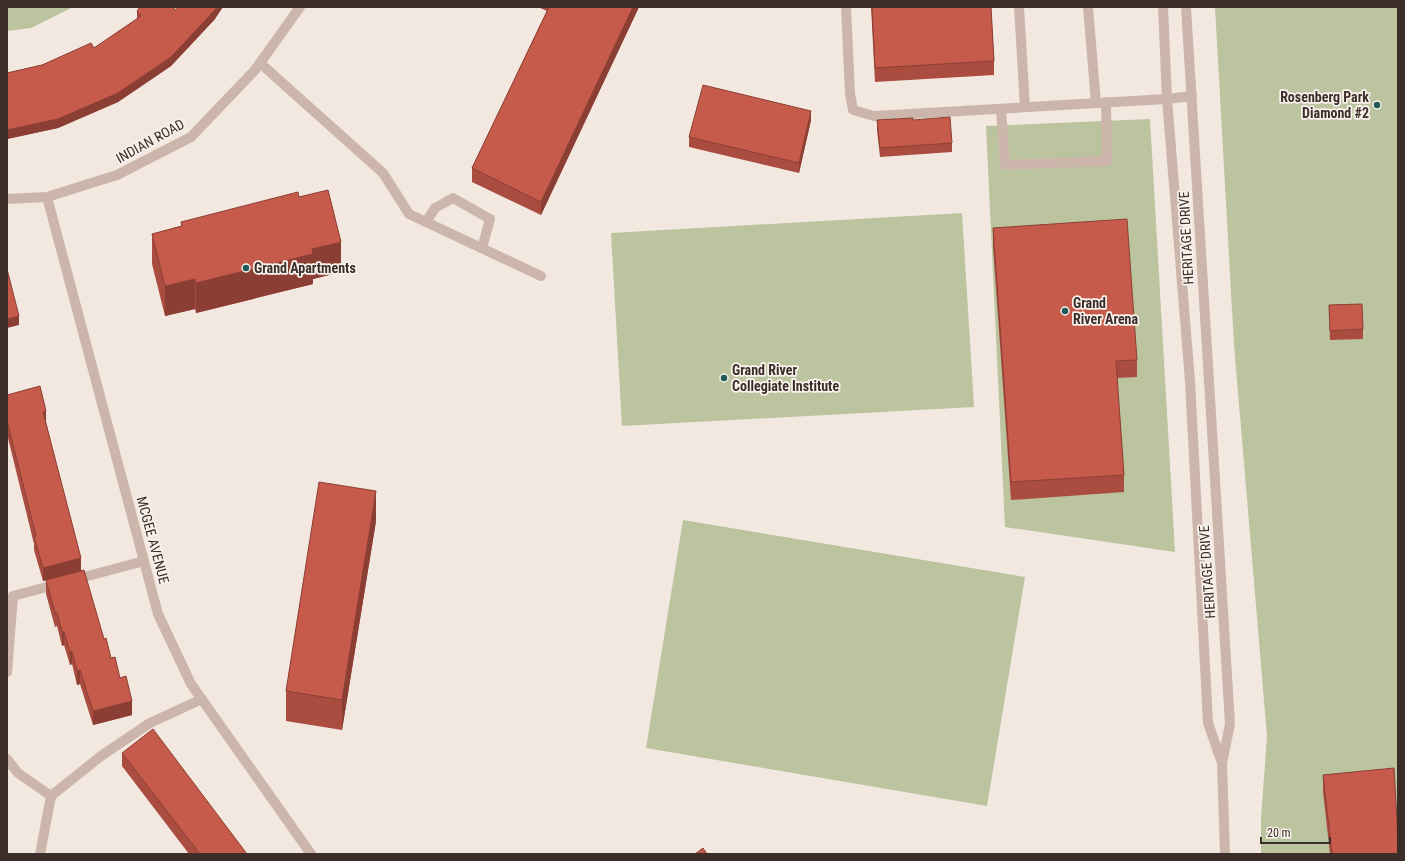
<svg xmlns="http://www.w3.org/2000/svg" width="1405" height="861" font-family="'Roboto Condensed',sans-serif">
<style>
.green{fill:#bbc39f}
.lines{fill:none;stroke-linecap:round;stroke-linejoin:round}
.minor{stroke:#ccb6ab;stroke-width:10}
.wall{fill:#aa4d40}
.shaded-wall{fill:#8b3f34}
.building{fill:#c65a4b;stroke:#8b3f34}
.poi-dot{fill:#1f5c59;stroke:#faf2ed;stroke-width:1.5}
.labels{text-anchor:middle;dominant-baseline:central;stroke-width:3.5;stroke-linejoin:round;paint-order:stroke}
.poi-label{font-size:14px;font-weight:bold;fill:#3a2d2a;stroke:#faf2ed;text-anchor:start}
.street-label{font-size:14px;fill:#3a2d2a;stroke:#faf2ed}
</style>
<rect width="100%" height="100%" fill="#f3e8e0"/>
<g class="green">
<polygon points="7,7 73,7 31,28 7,31"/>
<polygon points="1215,7 1398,7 1398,854 1261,854 1261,819 1267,736 1234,345"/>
<polygon points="1150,119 1175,552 1005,527 986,126"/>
<polygon points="962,213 974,407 622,426 611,233"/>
<polygon points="683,520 1025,577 987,806 646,748"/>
</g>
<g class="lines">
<g class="minor">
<polyline points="846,7 850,94 853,110 874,116 1167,99 1192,96"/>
<polyline points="1019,7 1025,107"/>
<polyline points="1088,7 1096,103"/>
<polyline points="1163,7 1167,99 1190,381 1208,723 1222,763"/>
<polyline points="1186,7 1230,724 1222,763 1225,854"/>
<polyline points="260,63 383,173 409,214 541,276"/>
<polyline points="1001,109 1005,165 1107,161 1106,102"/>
<polyline points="47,197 158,614 191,684 311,854"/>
<polyline points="7,199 47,197 117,175 191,137 255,70 300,7"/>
<polyline points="426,222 435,208 453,198 490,219 482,248"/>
<polyline points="7,672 13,596 144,561"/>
<polyline points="7,759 18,773 51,796 101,756 150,723 202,699"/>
<polyline points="40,854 51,796"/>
</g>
</g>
<g class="wall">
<polygon points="538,7 639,7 541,215 472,182 472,168 547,11"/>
<polygon points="871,7 991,7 994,61 994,75 875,82"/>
<polygon points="176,10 215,19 171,66 118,102 58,128 7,139 7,73 42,65 94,48 137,19 137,11"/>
<polygon points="811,120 799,173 689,147 689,137"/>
<polygon points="877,120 913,120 952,143 952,152 880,157 877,130"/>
<polygon points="299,197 341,272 313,279 313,284 196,313 195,309 165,316 152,264 152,234 181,226 181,222"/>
<polygon points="993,228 1137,360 1137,377 1117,378 1124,475 1124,492 1011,500 993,246"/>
<polygon points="1329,305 1363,329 1363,339 1330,340"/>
<polygon points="7,395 46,422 81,571 104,639 111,658 120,678 132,715 93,725 80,684 77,685 72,664 70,665 64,645 62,646 57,626 55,627 46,594 46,580 43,581 34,550 34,544 7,434"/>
<polygon points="376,521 342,730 286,721 286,691"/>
<polygon points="122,753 247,854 189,854 122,766"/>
<polygon points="1323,775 1398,854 1330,854 1323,792"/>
</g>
<g class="shaded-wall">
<polygon points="217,7 223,7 215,19 171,66 118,102 58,128 7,139 7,130"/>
<polygon points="633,7 639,7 541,215 541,202"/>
<polygon points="811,111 811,120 799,173 799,163"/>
<polygon points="341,242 341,272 313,279 313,284 196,313 196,283 312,249"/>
<polygon points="195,279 195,309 165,316 165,286"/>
<polygon points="19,316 19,325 7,328 7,319"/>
<polygon points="46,411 46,424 43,412"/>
<polygon points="376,491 376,521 342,730 342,700"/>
<polygon points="81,558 81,571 43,581 43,568"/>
<polygon points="62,632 64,632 64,645 62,646"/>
<polygon points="72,651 72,664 70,665 70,652"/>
<polygon points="80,670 80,684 77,685 77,671"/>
<polygon points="132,701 132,715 93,725 93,711"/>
</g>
<g class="building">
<polygon points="140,7 173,7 176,10 178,7 217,7 215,10 171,57 118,93 58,119 7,130 7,73 42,65 91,43 94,48 141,16 137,11"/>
<polygon points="549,7 633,7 541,202 472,168"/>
<polygon points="872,7 991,7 994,61 875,68"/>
<polygon points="703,85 811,111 799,163 689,137"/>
<polygon points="950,117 952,143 880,148 877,120 913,118 913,120"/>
<polygon points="328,190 341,242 312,249 313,254 196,283 195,279 165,286 152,234 182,226 181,222 298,192 299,197"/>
<polygon points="1127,219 1137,360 1116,361 1124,475 1011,482 993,228"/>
<polygon points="7,269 19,316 7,319"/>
<polygon points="1362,304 1363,329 1330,331 1329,305"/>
<polygon points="40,386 46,411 43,412 81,558 43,568 34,537 36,536 7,421 7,395"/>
<polygon points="319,482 376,491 342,700 286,691"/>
<polygon points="84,570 104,639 106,638 111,658 115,657 120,678 126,676 132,701 93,711 80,670 77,671 72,651 70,652 64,632 62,632 57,613 55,613 46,580"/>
<polygon points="153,729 247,854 200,854 122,753"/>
<polygon points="1394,768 1398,839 1398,854 1332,854 1323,775"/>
<polygon points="703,848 707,854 695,854"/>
</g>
<g class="poi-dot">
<circle cx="1377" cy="105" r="4"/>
<circle cx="246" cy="268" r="4"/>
<circle cx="1065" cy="311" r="4"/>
<circle cx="724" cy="378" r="4"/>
</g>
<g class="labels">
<g class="poi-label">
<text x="1369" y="97" text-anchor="end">Rosenberg Park<tspan x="1369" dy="16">Diamond #2</tspan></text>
<text x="254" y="268">Grand Apartments</text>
<text x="1073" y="303">Grand<tspan x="1073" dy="16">River Arena</tspan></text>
<text x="732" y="370">Grand River<tspan x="732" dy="16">Collegiate Institute</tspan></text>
</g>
<g class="street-label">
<text transform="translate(150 141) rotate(-29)">INDIAN ROAD</text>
<text transform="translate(1186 238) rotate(-93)">HERITAGE DRIVE</text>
<text transform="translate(153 540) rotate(75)">MCGEE AVENUE</text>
<text transform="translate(1207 572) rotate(-94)">HERITAGE DRIVE</text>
</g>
</g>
<rect width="1405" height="861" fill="none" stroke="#3a2d2a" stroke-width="16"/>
<path d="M1261 837v6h69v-6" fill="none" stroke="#3a2d2a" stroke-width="2"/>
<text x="1267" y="837" font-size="12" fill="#3a2d2a" stroke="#faf2ed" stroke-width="3" paint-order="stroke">20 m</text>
</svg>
